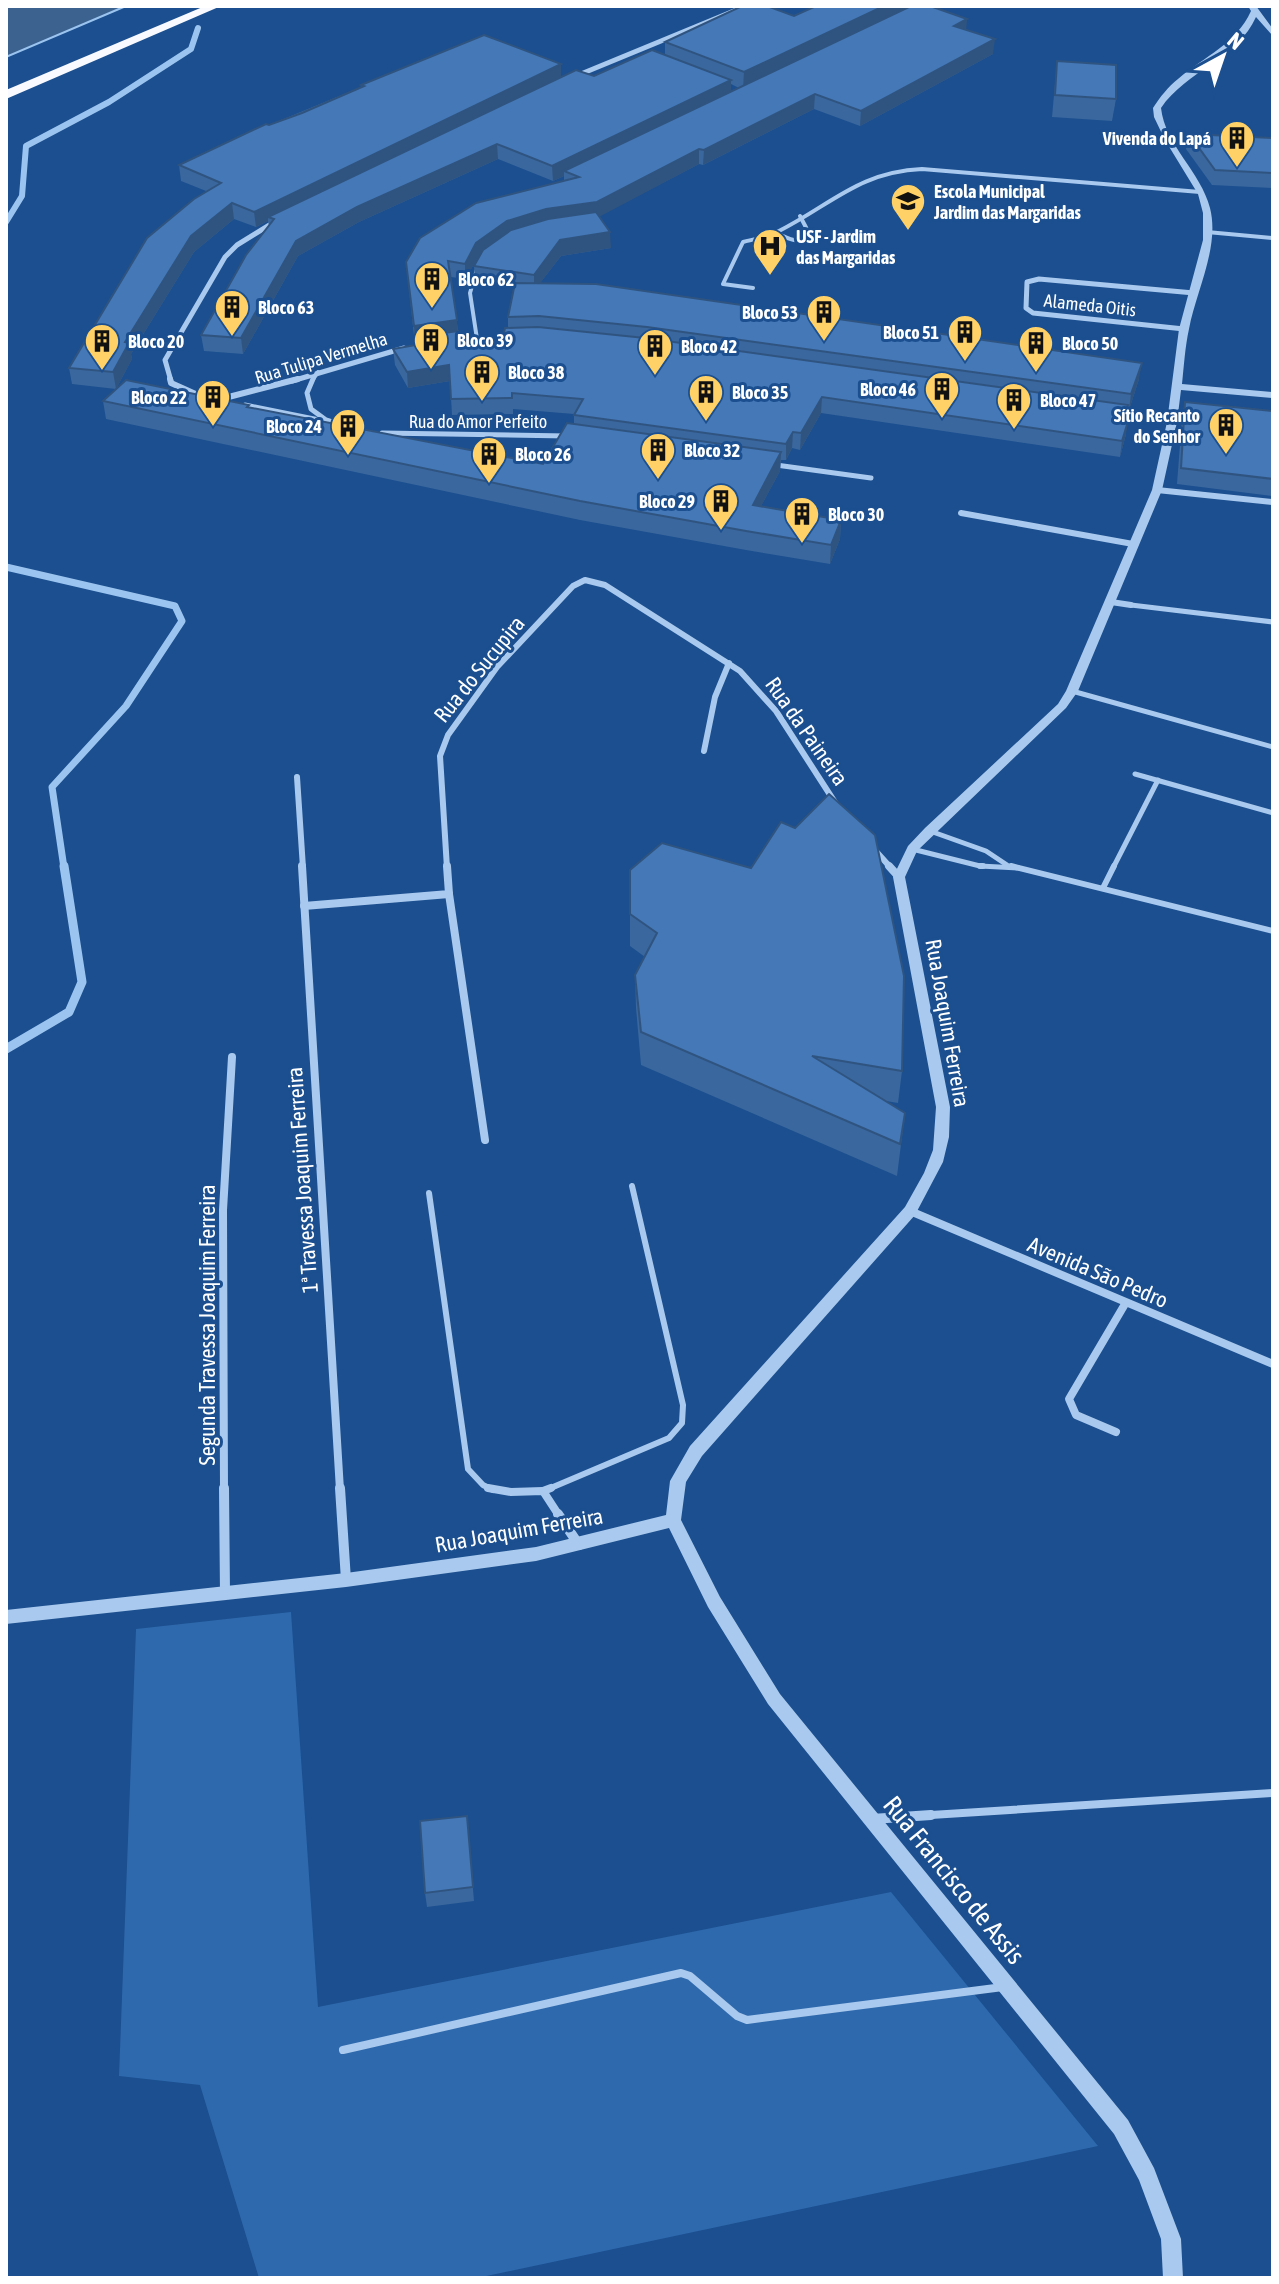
<svg xmlns="http://www.w3.org/2000/svg" width="1279" height="2284" font-family="'Asap Condensed',sans-serif">
<style>
.green{fill:#2e69ad}
.water{fill:#3c6290;stroke:#9cc4f0;stroke-width:2}
.lines{fill:none;stroke-linecap:round;stroke-linejoin:round}
.stream-far2{stroke:#9cc4f0;stroke-width:6}
.stream-far1{stroke:#9cc4f0;stroke-width:7}
.stream{stroke:#9cc4f0;stroke-width:9}
.service-far3{stroke:#a9c9ee;stroke-width:4}
.service-far2{stroke:#a9c9ee;stroke-width:5}
.service-far1{stroke:#a9c9ee;stroke-width:6}
.service{stroke:#a9c9ee;stroke-width:8}
.minor-far3{stroke:#a9c9ee;stroke-width:5}
.minor-far2{stroke:#a9c9ee;stroke-width:6}
.minor-far1{stroke:#a9c9ee;stroke-width:8}
.minor{stroke:#a9c9ee;stroke-width:10}
.tertiary{fill:#a9c9ee;fill-rule:evenodd}
.trunk{fill:#f8faff;fill-rule:evenodd}
.wall{fill:#3a679d;fill-rule:evenodd}
.shaded-wall{fill:#305480}
.building{fill:#4478b7;stroke:#305480;stroke-width:2}
.labels{text-anchor:middle;dominant-baseline:central;stroke-width:6;stroke-linejoin:round;paint-order:stroke}
.far-poi-label{font-size:18px;font-weight:bold;fill:#fff;stroke:#1b4f8f;text-anchor:start}
.far-street-label{font-size:18px;fill:#fff;stroke:#1b4f8f}
.street-label{font-size:22px;fill:#fff;stroke:#1b4f8f}
.near-street-label{font-size:26px;fill:#fff;stroke:#1b4f8f}
</style>
<rect width="100%" height="100%" fill="#1b4f8f"/>
<polygon class="green" points="291,1612 318,2007 891,1892 1098,2146 477,2278 259,2278 200,2085 119,2076 136,1629"/>
<polygon class="water" points="6,6 126,6 6,57"/>
<g class="lines">
<polyline class="stream-far2" points="6,222 22,196 26,146 109,102 191,49 198,28"/>
<polyline class="stream-far1" points="6,567 175,606 182,621 126,706 52,787 64,868"/>
<polyline class="stream" points="6,1049 69,1012 82,982 64,866"/>
<g class="service-far3">
<polyline points="1207,232 1273,238"/>
<path d="M 777,233 C 788,239 800,245 810,235 L 800,216"/>
<path d="M 753,288 L 723,284 L 743,242 C 755,239 768,237 779,231 C 832,204 859,172 922,169 L 1200,192"/>
<polyline points="477,339 470,293 478,266"/>
<polyline points="312,381 318,372"/>
</g>
<g class="service-far2">
<polyline points="313,379 307,393 311,409 326,420 348,427"/>
<polyline points="245,405 324,421"/>
<polyline points="382,433 567,436"/>
<polyline points="776,465 871,478"/>
<polyline points="1131,605 1273,622"/>
<polyline points="1072,691 1273,747"/>
<polyline points="1135,774 1273,813"/>
<polyline points="930,831 986,851 1007,865"/>
<polyline points="912,849 980,866 1019,868"/>
<polyline points="1113,868 1158,780"/>
</g>
<g class="service-far1">
<polyline points="980,866 983,866"/>
<polyline points="1011,866 1273,931"/>
<polyline points="1103,888 1114,866"/>
<polyline points="429,1193 468,1469 483,1485 493,1490"/>
<polyline points="546,1490 669,1438 682,1423 683,1405 632,1186"/>
</g>
<g class="service">
<polyline points="488,1488 511,1492 543,1491 558,1514"/>
<polyline points="543,1491 551,1488"/>
<polyline points="931,1815 1273,1793"/>
<polyline points="343,2050 681,1973 690,1976 737,2016 747,2020 1003,1987"/>
</g>
<g class="minor-far3">
<polyline points="576,76 746,6"/>
<polyline points="1184,329 1033,313 1026,308 1027,282 1039,279 1194,293"/>
<polyline points="171,381 165,360 225,257 237,245 276,221"/>
<polyline points="292,381 404,348"/>
</g>
<g class="minor-far2">
<polyline points="170,379 171,383 200,396"/>
<polyline points="217,400 298,379"/>
<polyline points="1116,414 1172,422"/>
<polyline points="1157,490 1273,502"/>
<polyline points="961,513 1133,544"/>
<polyline points="1111,602 1131,605"/>
<polyline points="704,751 715,697 729,663"/>
<polyline points="297,777 303,868"/>
<polyline points="873,848 891,868"/>
<polyline points="447,868 440,756 448,735 497,667 573,586 585,580 605,585 740,671 776,711 836,804"/>
</g>
<g class="minor-far1">
<polyline points="302,866 340,1490"/>
<polyline points="889,866 899,877"/>
<polyline points="449,894 485,1140"/>
<polyline points="304,906 449,894 447,866"/>
<polyline points="910,1211 1273,1364"/>
<polyline points="1116,1432 1076,1415 1069,1399 1125,1304"/>
<polyline points="224,1490 223,1210 232,1057"/>
</g>
<g class="minor">
<polyline points="224,1488 225,1594"/>
<polyline points="340,1488 346,1580"/>
<polyline points="558,1514 579,1545"/>
<polyline points="872,1819 931,1815"/>
</g>
<path class="tertiary" d="M 1248,6 L 1256,6 L 1273,29 L 1273,36 L 1256,17 C 1238,58 1186,71 1161,108 C 1165,145 1201,172 1210,208 C 1220,247 1196,291 1189,329 C 1185,347 1184,366 1182,384 L 1273,392 L 1273,398 L 1181,390 L 1177,422 L 1162,490 L 1078,691 L 1066,708 L 917,851 L 905,877 L 950,1107 L 949,1137 L 943,1162 L 915,1215 L 702,1456 L 686,1482 L 681,1520 L 720,1597 L 780,1694 L 1128,2120 L 1154,2168 L 1181,2239 L 1183,2278 L 1163,2278 L 1161,2239 L 1139,2180 L 1114,2134 L 768,1704 L 708,1607 L 669,1528 L 536,1561 L 346,1587 L 6,1624 L 6,1610 L 346,1573 L 536,1547 L 666,1515 L 670,1481 L 690,1446 L 905,1207 L 924,1173 L 933,1150 L 936,1107 L 893,877 L 908,846 L 925,828 L 1058,704 L 1066,691 L 1152,490 L 1167,422 L 1179,329 L 1203,240 L 1203,213 L 1198,194 L 1165,140 L 1154,117 L 1153,108 C 1160,97 1168,87 1178,79 C 1205,56 1236,44 1251,11 Z"/>
<polygon class="trunk" points="205,6 221,6 6,99 6,90"/>
</g>
<g class="wall">
<path d="M 816,6 L 905,6 L 905,9 L 966,30 L 993,54 L 860,126 L 814,109 L 703,165 L 699,164 L 599,216 L 611,248 L 561,256 L 540,283 L 1139,379 L 1129,410 L 1127,410 L 1125,418 L 1126,434 L 1120,457 L 821,413 L 800,450 L 792,448 L 786,460 L 781,460 L 780,471 L 761,506 L 841,520 L 840,539 L 830,564 L 746,550 L 580,520 L 106,419 L 103,401 L 249,405 L 249,407 L 543,464 L 574,424 L 574,414 L 513,409 L 513,414 L 452,415 L 450,381 L 408,388 L 395,365 L 393,349 L 415,345 L 406,262 L 564,180 L 564,176 L 553,181 L 498,159 L 359,222 L 298,256 L 243,354 L 204,351 L 201,335 L 269,226 L 268,221 L 256,227 L 234,219 L 194,252 L 131,354 L 132,359 L 116,389 L 72,384 L 69,368 L 206,191 L 181,181 L 179,165 L 269,125 L 361,87 L 361,85 L 594,76 L 665,55 L 665,42 L 794,16 ZM 731,84 L 739,88 L 731,91 ZM 479,257 L 474,266 L 475,281 L 514,288 L 508,317 L 508,328 L 503,338 L 459,339 L 451,277 L 465,279 L 477,259 Z"/>
<polygon points="1057,61 1116,99 1112,121 1052,117"/>
<polygon points="1189,134 1273,138 1273,188 1212,185 1186,149"/>
<polygon points="1185,402 1273,411 1273,496 1177,484 1182,418"/>
<polygon points="630,870 902,1071 898,1103 886,1101 905,1113 897,1176 641,1065 636,1008 635,975 645,957 630,946"/>
<polygon points="467,1816 474,1901 427,1907 425,1893"/>
</g>
<g class="shaded-wall">
<polygon points="884,6 905,6 905,12 743,89 744,72"/>
<polygon points="967,19 966,33 954,26"/>
<polygon points="995,39 993,54 860,126 861,111"/>
<polygon points="561,64 561,79 268,217 268,221 256,227 254,212"/>
<polygon points="731,80 731,95 564,171 564,176 553,181 552,166"/>
<polygon points="815,94 814,109 703,165 704,150"/>
<polygon points="497,144 498,159 359,222 298,256 243,354 241,338 296,241 357,207"/>
<polygon points="699,149 699,164 597,218 507,237 477,259 465,279 465,264 476,243 507,221"/>
<polygon points="232,203 234,219 194,252 131,354 132,359 116,389 113,372 125,342 191,236"/>
<polygon points="610,232 611,248 561,256 534,291 534,275 560,240"/>
<polygon points="457,320 458,336 415,342 414,326"/>
<polygon points="1142,363 1139,379 1129,410 1131,394"/>
<polygon points="449,365 450,381 408,388 407,372"/>
<polygon points="822,397 821,413 800,450 801,433"/>
<polygon points="1129,418 1126,434 1120,457 1122,441"/>
<polygon points="793,432 792,448 786,460 786,444"/>
<polygon points="781,452 780,471 752,523 753,505"/>
<polygon points="841,520 840,539 830,564 831,545"/>
</g>
<g class="building">
<polygon points="742,6 767,6 794,16 816,6 884,6 744,72 665,42"/>
<polygon points="911,6 930,6 967,19 954,26 995,39 861,111 815,94 704,150 699,149 597,202 546,209 507,221 476,243 465,264 448,261 457,320 414,326 406,262 420,238 476,203 579,177 564,171"/>
<polygon points="484,35 561,64 254,212 232,203 191,236 125,342 129,343 113,372 69,368 147,238 194,199 221,183 179,165 266,124 269,125 302,113 364,86 361,85"/>
<polygon points="652,50 731,80 552,166 497,144 357,207 296,241 241,338 201,335 246,255 274,219 268,217 576,70 594,76"/>
<polygon points="1057,61 1116,65 1116,99 1055,95"/>
<polygon points="1189,134 1273,138 1273,173 1215,170"/>
<polygon points="596,212 610,232 560,240 534,275 474,266 483,250 511,230 548,219"/>
<polygon points="515,283 596,284 1142,363 1131,394 647,327 539,316 508,317"/>
<polygon points="538,327 645,338 1128,405 1123,417 1129,418 1122,441 822,397 801,433 793,432 786,444 574,415 583,399 512,393 512,398 451,399 449,365 407,372 393,349 416,345 415,337 458,331 459,339 503,338 505,328"/>
<polygon points="126,380 249,405 247,407 543,464 567,423 781,452 753,505 841,520 831,545 746,531 580,501 103,401"/>
<polygon points="1185,402 1273,411 1273,479 1181,468"/>
<polygon points="829,794 875,835 904,976 902,1071 812,1056 905,1113 900,1144 641,1032 635,975 657,933 630,914 630,870 662,843 751,868 781,822 795,828"/>
<polygon points="467,1816 473,1887 425,1893 420,1821"/>
</g>
<defs>
<g id="building-pin" transform="scale(1.8)"><path d="M0 17L-7.5 6A9.5 9.5 0 1 1 7.5 6Z" fill="#ffd166" stroke="#1b4f8f"/><path d="M-4-6H4V6H1V3H-1V6H-4ZM-2.5-4.3h1.7v1.8h-1.7ZM.8-4.3h1.7v1.8H.8ZM-2.5-1h1.7V.8h-1.7ZM.8-1h1.7V.8H.8Z" fill="#111"/></g>
<g id="school-pin" transform="scale(1.8)"><path d="M0 17L-7.5 6A9.5 9.5 0 1 1 7.5 6Z" fill="#ffd166" stroke="#1b4f8f"/><path d="M0-5L7-2L0 1L-7-2ZM-4 1L0 2.5L4 1V4Q0 6-4 4Z" fill="#111"/></g>
<g id="hospital-pin" transform="scale(1.8)"><path d="M0 17L-7.5 6A9.5 9.5 0 1 1 7.5 6Z" fill="#ffd166" stroke="#1b4f8f"/><path d="M-5-5h3v3.5h4V-5h3V5h-3V1.5h-4V5h-3Z" fill="#111"/></g>
</defs>
<g fill-rule="evenodd">
<use href="#building-pin" x="1237" y="138"/>
<use href="#school-pin" x="908" y="201"/>
<use href="#hospital-pin" x="770" y="246"/>
<use href="#building-pin" x="432" y="279"/>
<use href="#building-pin" x="232" y="307"/>
<use href="#building-pin" x="824" y="312"/>
<use href="#building-pin" x="965" y="332"/>
<use href="#building-pin" x="431" y="340"/>
<use href="#building-pin" x="102" y="341"/>
<use href="#building-pin" x="1036" y="343"/>
<use href="#building-pin" x="655" y="346"/>
<use href="#building-pin" x="482" y="372"/>
<use href="#building-pin" x="942" y="389"/>
<use href="#building-pin" x="706" y="392"/>
<use href="#building-pin" x="213" y="397"/>
<use href="#building-pin" x="1014" y="400"/>
<use href="#building-pin" x="1226" y="425"/>
<use href="#building-pin" x="348" y="426"/>
<use href="#building-pin" x="658" y="450"/>
<use href="#building-pin" x="489" y="454"/>
<use href="#building-pin" x="721" y="501"/>
<use href="#building-pin" x="802" y="514"/>
</g>
<g class="labels">
<g class="far-poi-label">
<text x="1211" y="138" text-anchor="end">Vivenda do Lapá</text>
<text x="934" y="191">Escola Municipal<tspan x="934" dy="21">Jardim das Margaridas</tspan></text>
<text x="796" y="236">USF - Jardim<tspan x="796" dy="21">das Margaridas</tspan></text>
<text x="458" y="279">Bloco 62</text>
<text x="258" y="307">Bloco 63</text>
<text x="798" y="312" text-anchor="end">Bloco 53</text>
<text x="939" y="332" text-anchor="end">Bloco 51</text>
<text x="457" y="340">Bloco 39</text>
<text x="128" y="341">Bloco 20</text>
<text x="1062" y="343">Bloco 50</text>
<text x="681" y="346">Bloco 42</text>
<text x="508" y="372">Bloco 38</text>
<text x="916" y="389" text-anchor="end">Bloco 46</text>
<text x="732" y="392">Bloco 35</text>
<text x="187" y="397" text-anchor="end">Bloco 22</text>
<text x="1040" y="400">Bloco 47</text>
<text x="1200" y="415" text-anchor="end">Sítio Recanto<tspan x="1200" dy="21">do Senhor</tspan></text>
<text x="322" y="426" text-anchor="end">Bloco 24</text>
<text x="684" y="450">Bloco 32</text>
<text x="515" y="454">Bloco 26</text>
<text x="695" y="501" text-anchor="end">Bloco 29</text>
<text x="828" y="514">Bloco 30</text>
</g>
<g class="far-street-label">
<text transform="translate(1090 305) rotate(6)">Alameda Oitis</text>
<text transform="translate(321 358) rotate(-17)">Rua Tulipa Vermelha</text>
<text x="478" y="421">Rua do Amor Perfeito</text>
</g>
<g class="street-label">
<text transform="translate(479 669) rotate(-51)">Rua do Sucupira</text>
<text transform="translate(807 731) rotate(55)">Rua da Paineira</text>
<text transform="translate(948 1023) rotate(80)">Rua Joaquim Ferreira</text>
<text transform="translate(302 1180) rotate(-94)">1ª Travessa Joaquim Ferreira</text>
<text transform="translate(1098 1272) rotate(23)">Avenida São Pedro</text>
<text transform="translate(207 1325) rotate(-90)">Segunda Travessa Joaquim Ferreira</text>
<text transform="translate(519 1530) rotate(-10)">Rua Joaquim Ferreira</text>
</g>
<g class="near-street-label">
<text transform="translate(954 1880) rotate(51)">Rua Francisco de Assis</text>
</g>
</g>
<rect width="1279" height="2284" fill="none" stroke="#ffffff" stroke-width="16"/>
<g transform="translate(1223 56) rotate(40)" stroke="#1b4f8f" stroke-width="6" paint-order="stroke">
<path d="M0-6L14 30L0 20L-14 30Z" fill="#ffffff"/>
<text y="-12" font-size="22" font-weight="bold" text-anchor="middle" fill="#ffffff">N</text>
</g>
</svg>
